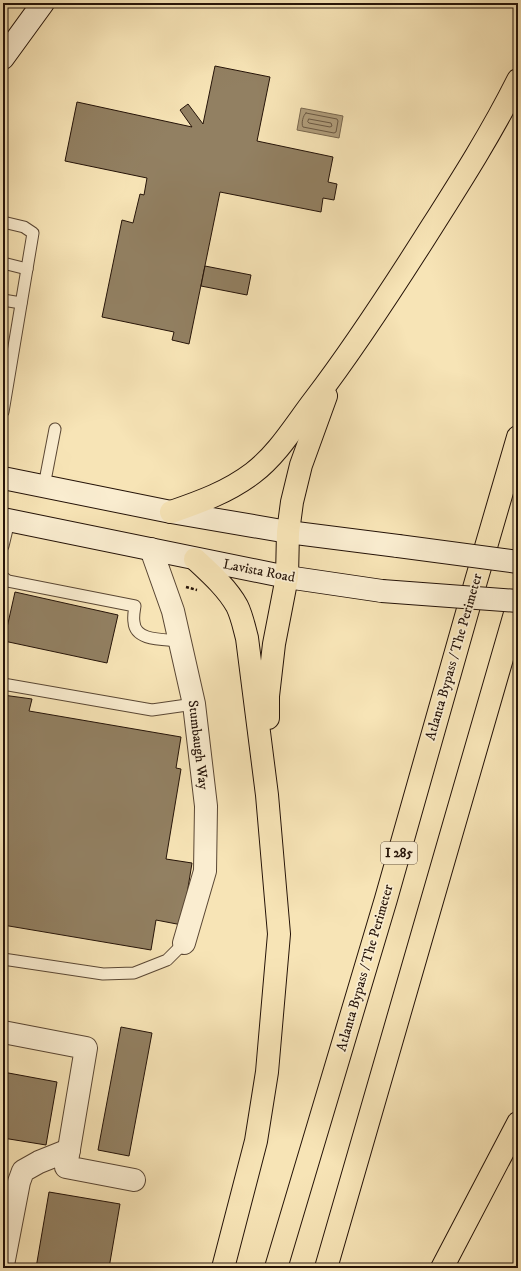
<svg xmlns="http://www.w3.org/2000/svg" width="521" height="1271" font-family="'IM FELL DW Pica',serif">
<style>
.water{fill:#b09d7b;stroke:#78664d}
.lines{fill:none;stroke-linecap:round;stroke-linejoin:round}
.shore{stroke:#6a5842;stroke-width:1}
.building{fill:#928062;stroke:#251308}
.lane-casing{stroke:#5a4734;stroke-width:13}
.street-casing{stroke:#5a4734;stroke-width:24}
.secondary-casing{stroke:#251308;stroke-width:24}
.highway-casing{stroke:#251308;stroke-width:24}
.path{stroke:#251308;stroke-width:2.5;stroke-dasharray:3 2;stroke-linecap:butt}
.lane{stroke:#faedd0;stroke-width:11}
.street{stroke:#faedd0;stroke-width:22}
.secondary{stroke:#faedd0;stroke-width:22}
.highway{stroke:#f7e4b6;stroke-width:22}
.secondary-bridge-casing{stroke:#251308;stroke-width:24;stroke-linecap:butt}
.secondary-bridge{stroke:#faedd0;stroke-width:22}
.labels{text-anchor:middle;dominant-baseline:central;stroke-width:3.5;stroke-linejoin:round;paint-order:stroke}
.shield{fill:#faedd0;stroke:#655444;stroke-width:1}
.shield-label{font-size:13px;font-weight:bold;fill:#251308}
.street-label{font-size:14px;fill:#251308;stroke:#faedd0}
</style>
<rect width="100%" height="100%" fill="#f7e4b6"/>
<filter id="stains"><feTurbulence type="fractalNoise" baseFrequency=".005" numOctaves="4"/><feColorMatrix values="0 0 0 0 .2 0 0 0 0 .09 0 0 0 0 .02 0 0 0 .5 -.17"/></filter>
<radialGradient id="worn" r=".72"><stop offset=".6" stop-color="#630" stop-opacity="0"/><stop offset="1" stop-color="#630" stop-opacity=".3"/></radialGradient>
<polygon class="water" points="301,108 343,116 339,138 297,130"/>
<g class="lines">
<g class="shore">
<path d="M 306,113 L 337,119 L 338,121 L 336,132 L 334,133 L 303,127 C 301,124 303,115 306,113 Z"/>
<polygon points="309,119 331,123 332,126 330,127 309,123 308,122"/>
</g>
</g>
<g class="building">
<polygon points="215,66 270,77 257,141 333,157 328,182 337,184 334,200 323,198 321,212 220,192 189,344 172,340 174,332 102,317 122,220 133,223 140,194 144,195 147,178 65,161 77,102 192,127 180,110 188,104 203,124"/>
<polygon points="205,266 251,275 247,295 201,286"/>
<polygon points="15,592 118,615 107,663 4,641"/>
<polygon points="3,695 32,699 29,711 181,737 176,768 181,769 166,859 192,863 182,925 156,920 151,950 3,925"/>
<polygon points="121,1027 152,1033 129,1156 98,1150"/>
<polygon points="3,1072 57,1082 46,1145 3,1138"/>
<polygon points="49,1192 120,1204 109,1268 36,1268"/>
</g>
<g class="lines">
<g class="lane-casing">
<g id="lane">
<polyline points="3,222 24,227 33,233 3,412"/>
<polyline points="3,263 27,269"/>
<polyline points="3,300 21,303"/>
<polyline points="44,486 55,429"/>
<polyline points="3,546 9,521"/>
<path d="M 3,577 L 8,581 L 135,606 C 134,612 133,617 134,622 C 135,642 166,639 180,641"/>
<polyline points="3,684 152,710 194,704"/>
<polyline points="3,959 103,974 134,973 167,960 184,943"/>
</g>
</g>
<g class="street-casing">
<g id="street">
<polyline points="151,549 173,611 194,704 206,806 205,871 184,943"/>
<polyline points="3,1032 86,1048 66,1167 134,1180"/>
<polyline points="3,1265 19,1182 23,1171 39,1162 69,1150"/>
</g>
</g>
<g class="secondary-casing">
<g id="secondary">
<polyline points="3,58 43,3"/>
<polyline points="3,478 171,512 288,532 398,546"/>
<polyline points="3,519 287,577 382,591"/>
</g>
</g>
<g class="highway-casing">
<g id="highway">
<path d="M 171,512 C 200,502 228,492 253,473 C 278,454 295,425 315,399 C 354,348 389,294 424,239 C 457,187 490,136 518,80"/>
<path d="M 195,559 C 210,573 227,588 237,606 C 242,616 244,627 247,638 L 267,795 L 279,934 L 267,1072 L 256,1141 L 223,1268"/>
<polyline points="268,718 268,696 274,644 287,577 288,532 292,502 301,465 326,396"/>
<polyline points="276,1268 386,899 476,581 518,437"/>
<polyline points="326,1268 518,603"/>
<polyline points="442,1268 518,1123"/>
</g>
</g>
<polyline class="path" points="186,587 197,590"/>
<use href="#lane" class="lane"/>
<use href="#street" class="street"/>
<use href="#secondary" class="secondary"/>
<use href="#highway" class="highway"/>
<g class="secondary-bridge-casing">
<g id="secondary-bridge">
<polyline points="398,546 518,562"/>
<polyline points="382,591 518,601"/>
</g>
</g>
<use href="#secondary-bridge" class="secondary-bridge"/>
</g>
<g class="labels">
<rect class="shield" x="381" y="842" width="36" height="22" rx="3"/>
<g class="shield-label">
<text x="399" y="853">I 285</text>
</g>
<g class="street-label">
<text transform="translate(259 571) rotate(11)">Lavista Road</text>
<text transform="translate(454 657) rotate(-74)">Atlanta Bypass / The Perimeter</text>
<text transform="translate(198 745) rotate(83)">Stumbaugh Way</text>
<text transform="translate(365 968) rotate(-74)">Atlanta Bypass / The Perimeter</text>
</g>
</g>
<rect width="521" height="1271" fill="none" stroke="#f7e4b6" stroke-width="16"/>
<rect x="4" y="4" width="513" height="1263" fill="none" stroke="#251308" stroke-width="2"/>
<rect x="8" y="8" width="505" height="1255" fill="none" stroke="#251308"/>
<rect width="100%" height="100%" filter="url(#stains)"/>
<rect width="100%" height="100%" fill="url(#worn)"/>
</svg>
